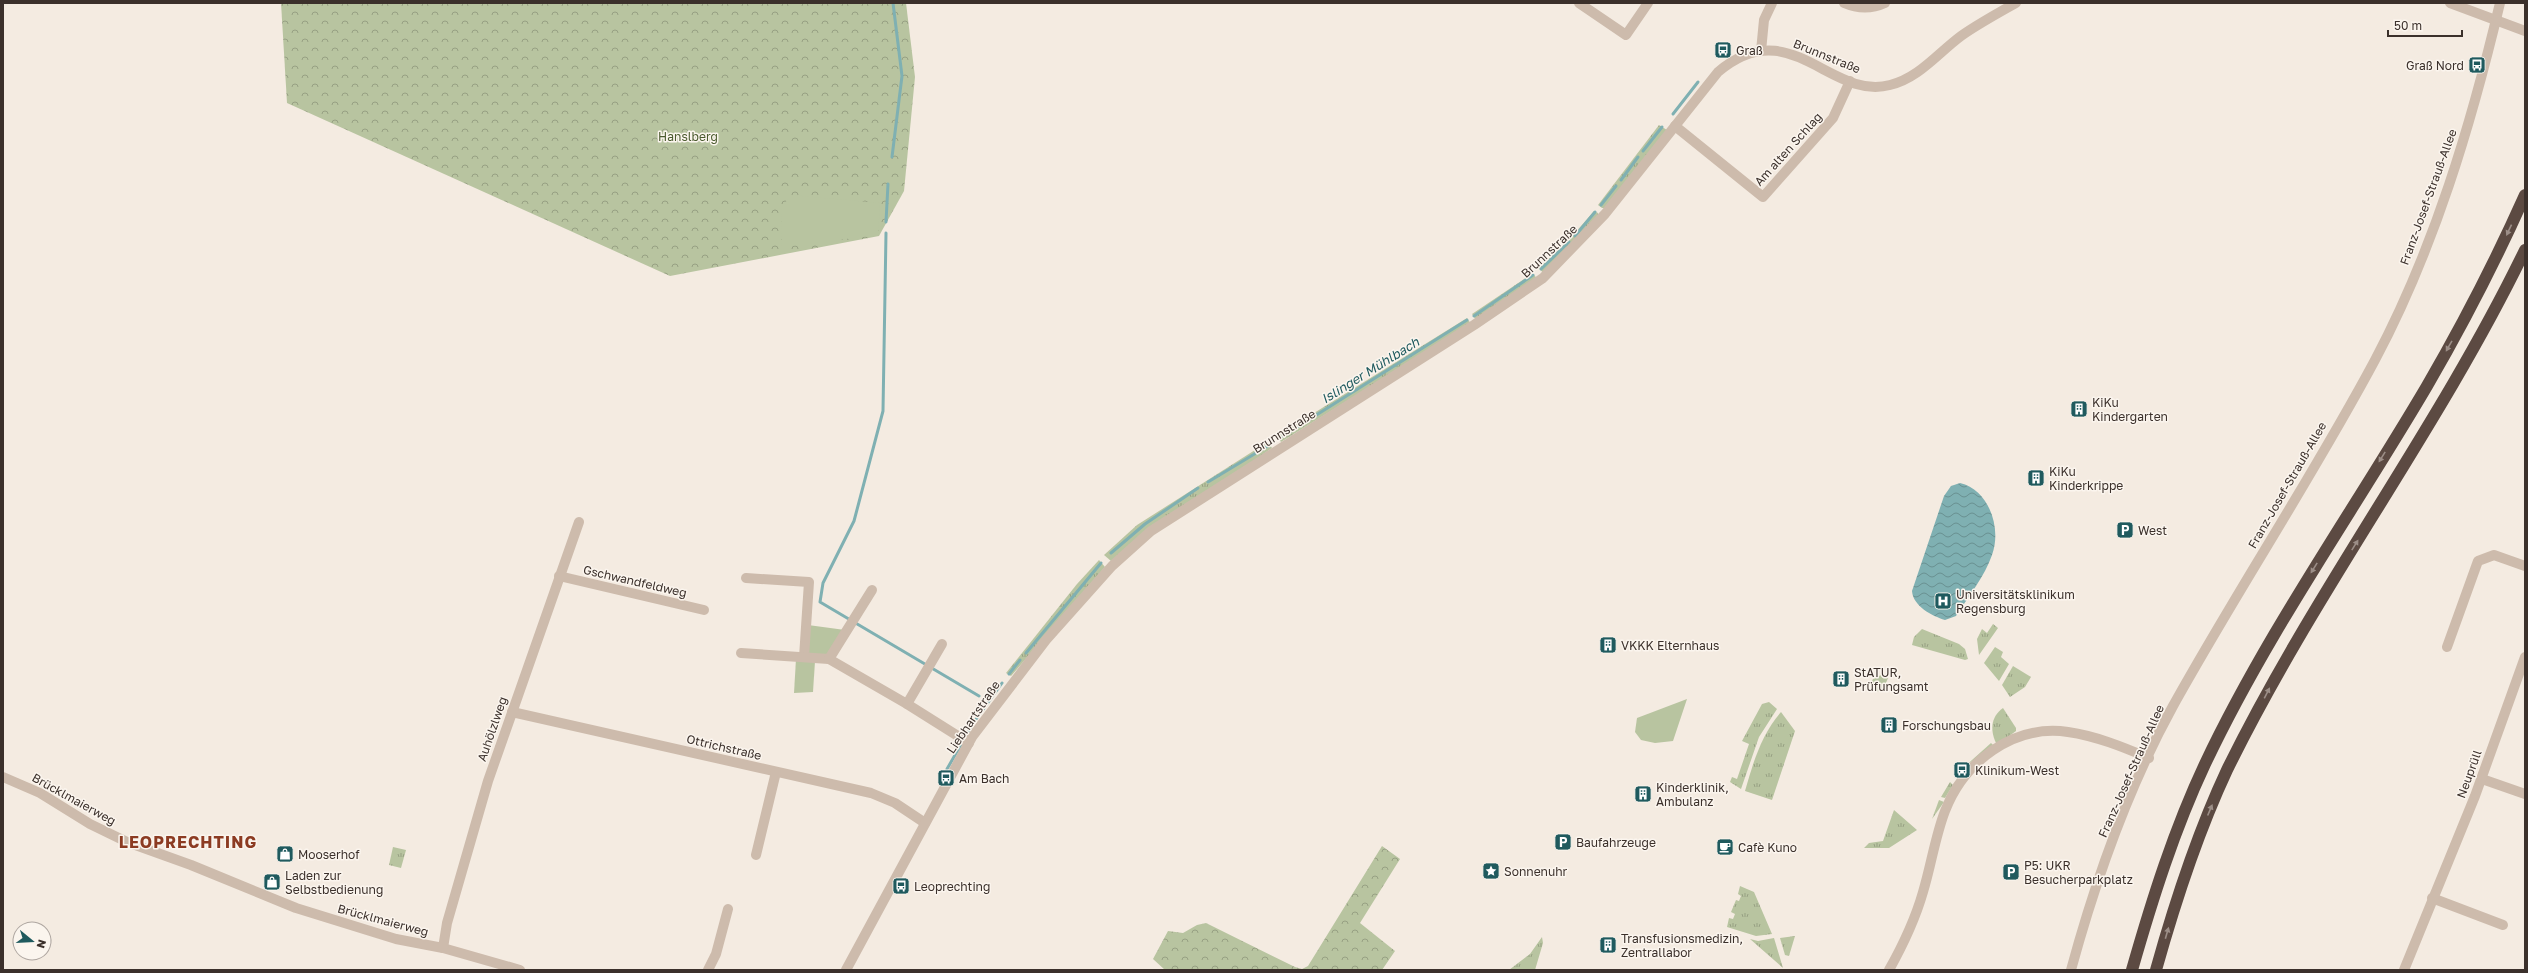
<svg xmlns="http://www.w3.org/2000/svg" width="2528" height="973" font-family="'Golos Text',sans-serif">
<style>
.grass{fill:url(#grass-tufts)}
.forest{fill:url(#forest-crowns)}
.park{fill:#b8c4a0}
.water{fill:url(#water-waves)}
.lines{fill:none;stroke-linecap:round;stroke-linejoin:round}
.stream{stroke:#7fb0b2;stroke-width:3}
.minor{stroke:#cdbbac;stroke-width:10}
.tertiary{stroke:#cdbbac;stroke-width:10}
.motorway{stroke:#5c4a42;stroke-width:12}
.oneway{fill:#9c8e87}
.labels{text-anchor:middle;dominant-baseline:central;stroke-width:3;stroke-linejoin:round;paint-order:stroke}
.poi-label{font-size:12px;fill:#3b302b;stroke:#fbf5ee;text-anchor:start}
.street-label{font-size:12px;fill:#3b302b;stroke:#fbf5ee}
.park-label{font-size:12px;fill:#4a5a2e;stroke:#fbf5ee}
.water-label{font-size:13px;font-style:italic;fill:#1f5a5e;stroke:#fbf5ee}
.district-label{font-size:16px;font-weight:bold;letter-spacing:1px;fill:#8c3b22;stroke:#fbf5ee}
</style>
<defs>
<pattern id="grass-tufts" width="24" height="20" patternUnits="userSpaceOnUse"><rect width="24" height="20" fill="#b8c4a0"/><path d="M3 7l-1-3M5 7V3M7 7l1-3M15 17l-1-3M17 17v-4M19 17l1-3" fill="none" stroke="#97a083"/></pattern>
<pattern id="forest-crowns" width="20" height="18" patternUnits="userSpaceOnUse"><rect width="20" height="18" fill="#b8c4a0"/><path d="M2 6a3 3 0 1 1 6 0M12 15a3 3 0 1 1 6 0" fill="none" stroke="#97a083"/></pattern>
<pattern id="water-waves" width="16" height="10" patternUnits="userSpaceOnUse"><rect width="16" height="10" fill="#7fb0b2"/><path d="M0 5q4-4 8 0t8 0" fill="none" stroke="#699091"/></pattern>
</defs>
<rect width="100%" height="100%" fill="#f4ebe1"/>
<g class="grass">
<polygon points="1659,125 1667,130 1605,208 1602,208 1598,205"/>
<polygon points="1594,211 1598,213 1598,217 1544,274 1539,268 1568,241"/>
<polygon points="1533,273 1537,279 1476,320 1472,314"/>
<polygon points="1467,318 1471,324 1281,442 1277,436"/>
<polygon points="1266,443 1269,443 1272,448 1111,561 1104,555 1137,525"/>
<polygon points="1099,560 1105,567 1011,676 1006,673 1077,584"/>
<polygon points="1993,624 1998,628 1979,655 1977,639 1982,629 1987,633"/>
<polygon points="1922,629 1959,644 1965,649 1968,659 1965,660 1912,645 1914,637"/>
<polygon points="1995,647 2003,652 2001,657 2009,664 1999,681 1984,663"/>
<polygon points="2013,666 2031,677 2025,687 2010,697 2002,685"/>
<polygon points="1883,674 1888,678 1883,690 1875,692 1871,683 1873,679"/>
<polygon points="1769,702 1777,709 1759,737 1741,789 1730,782 1732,777 1737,779 1749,744 1742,741 1762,704"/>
<path d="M 2003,708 L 2016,728 L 2016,731 L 1997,745 C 1990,732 1990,717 2003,708 Z"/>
<path d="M 1781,712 L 1795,731 L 1772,800 L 1745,791 C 1753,763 1761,735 1781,712 Z"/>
<polygon points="1991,743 1993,745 1962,769"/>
<polygon points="1950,782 1953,785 1945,798 1941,797"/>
<polygon points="1939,800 1944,802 1932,819"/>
<polygon points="1894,810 1917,830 1889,848 1864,848 1869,843 1883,841"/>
<polygon points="393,847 406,850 401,868 389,865"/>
<polygon points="1740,886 1754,892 1772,934 1756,936 1727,927 1729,918 1733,919 1735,914 1731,912 1736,900 1739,901 1741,896 1738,894"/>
<polygon points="1795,936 1789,956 1785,955 1780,938"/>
<polygon points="1542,937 1543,943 1535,970 1509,970 1530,954"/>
<polygon points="1774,938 1783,968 1750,939 1758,941"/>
</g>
<g class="forest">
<polygon points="281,3 906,3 915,77 904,191 879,236 670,276 287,103"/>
<polygon points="1382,846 1400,859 1360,923 1395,951 1382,970 1165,970 1153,959 1168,931 1183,933 1197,925 1206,923 1295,967 1302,969 1308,966"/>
</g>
<g class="park">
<polygon points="791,195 880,203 878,235 782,247 781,208"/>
<polygon points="808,625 845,630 828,657 806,656"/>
<polygon points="796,659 815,661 813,692 794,693"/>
<polygon points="1687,699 1673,741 1655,743 1641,740 1635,732 1637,718"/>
</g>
<path class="water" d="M 1960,483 C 1989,490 2002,528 1992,555 C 1985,576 1968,597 1956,616 L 1945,620 C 1932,616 1913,606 1912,591 L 1944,496 L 1951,486 Z"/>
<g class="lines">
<g class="stream">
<polyline points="1673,114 1698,82"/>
<polyline points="1643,151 1662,127"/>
<polyline points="892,157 902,76 893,3"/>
<polyline points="1621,180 1638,157"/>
<polyline points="1601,205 1616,186"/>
<polyline points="886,222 888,184"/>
<polyline points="886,233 883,411 854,521 823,583 820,602 979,696"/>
<polyline points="1575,236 1595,212"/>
<polyline points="1541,269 1569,242"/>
<polyline points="1474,316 1533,275"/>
<polyline points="1283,436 1467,320"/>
<polyline points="1208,482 1271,444"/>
<polyline points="1111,553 1145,524 1198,488"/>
<polyline points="1026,653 1101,563"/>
<polyline points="1009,674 1020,660"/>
<polyline points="947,769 974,722 1002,683"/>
</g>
<g class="minor">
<polyline points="1579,3 1626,35 1648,3"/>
<path d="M 1844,3 C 1858,9 1872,9 1885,3"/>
<polyline points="1761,51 1764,20 1772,3"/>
<polyline points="1675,126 1763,197 1833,118 1850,81"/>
<polyline points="559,576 704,610"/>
<polyline points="746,578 809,582 804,657"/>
<polyline points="2447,647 2478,561 2494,555 2525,566"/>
<polyline points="741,653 829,659 907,704 969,743"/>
<polyline points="829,659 872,590"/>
<polyline points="907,704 942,644"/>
<polyline points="512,712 871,793 895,803 925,823"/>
<polyline points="3,777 40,793 90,824 127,842 191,865 296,908 396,939 443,948 520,970"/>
<polyline points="2482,779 2525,794"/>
<polyline points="756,855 776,772"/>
<polyline points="2432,898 2503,925"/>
<polyline points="443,948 447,923 488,781 579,522"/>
<polyline points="708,970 716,954 728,909"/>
<path d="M 1889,970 C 1903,945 1915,920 1923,892 C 1931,866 1935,837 1945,811 C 1964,762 2013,724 2068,732 C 2096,736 2123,747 2149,758"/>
<polyline points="2404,970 2475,796 2525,657"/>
</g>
<g class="tertiary">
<polyline points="2450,3 2525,31"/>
<path d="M 846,970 L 972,737 L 1046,640 L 1112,566 L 1151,531 L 1474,325 L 1543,278 L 1605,214 L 1718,72 C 1790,11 1830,101 1890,85 C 1919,78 1938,53 1961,36 C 1978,24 1998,13 2016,3"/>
<path d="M 2071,970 C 2095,882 2129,786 2173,706 C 2238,589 2312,478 2375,360 C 2434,249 2471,125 2500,3"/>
</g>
<g class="motorway">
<path d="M 2132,970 C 2152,900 2174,830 2205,764 C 2268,631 2353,512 2427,386 C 2463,324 2496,260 2525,195"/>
<path d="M 2156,970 C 2175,902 2197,834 2227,770 C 2315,590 2438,430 2525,250"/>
</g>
</g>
<defs><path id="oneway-solid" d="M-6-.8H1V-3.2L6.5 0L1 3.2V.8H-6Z"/></defs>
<g class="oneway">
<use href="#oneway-solid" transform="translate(2509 230) rotate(115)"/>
<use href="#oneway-solid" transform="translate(2449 346) rotate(120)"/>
<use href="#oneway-solid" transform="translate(2382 457) rotate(122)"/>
<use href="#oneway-solid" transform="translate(2355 545) rotate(-58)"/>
<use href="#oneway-solid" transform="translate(2314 568) rotate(122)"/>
<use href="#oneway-solid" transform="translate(2267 693) rotate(-63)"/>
<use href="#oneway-solid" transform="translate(2210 810) rotate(-67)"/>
<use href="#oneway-solid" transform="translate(2167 933) rotate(-74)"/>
</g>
<defs>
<g id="bus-square" transform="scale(0.9)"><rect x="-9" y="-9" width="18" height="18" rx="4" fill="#1f5a5e" stroke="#fbf5ee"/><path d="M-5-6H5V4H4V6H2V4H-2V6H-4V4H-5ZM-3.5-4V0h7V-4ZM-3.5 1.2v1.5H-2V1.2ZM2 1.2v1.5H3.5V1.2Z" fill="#fff"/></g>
<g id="building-square" transform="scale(0.9)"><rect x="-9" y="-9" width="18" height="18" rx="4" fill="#1f5a5e" stroke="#fbf5ee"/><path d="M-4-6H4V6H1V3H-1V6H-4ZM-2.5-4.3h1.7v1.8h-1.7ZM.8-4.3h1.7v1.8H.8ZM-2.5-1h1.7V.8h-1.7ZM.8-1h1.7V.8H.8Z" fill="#fff"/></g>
<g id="parking-square" transform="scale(0.9)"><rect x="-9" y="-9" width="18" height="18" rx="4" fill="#1f5a5e" stroke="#fbf5ee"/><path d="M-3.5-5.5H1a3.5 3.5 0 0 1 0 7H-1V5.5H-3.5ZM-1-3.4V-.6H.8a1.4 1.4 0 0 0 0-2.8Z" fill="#fff"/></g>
<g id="hospital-square" transform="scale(0.9)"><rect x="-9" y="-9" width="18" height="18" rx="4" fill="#1f5a5e" stroke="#fbf5ee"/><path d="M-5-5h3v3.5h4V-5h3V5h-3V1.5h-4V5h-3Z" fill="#fff"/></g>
<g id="cafe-square" transform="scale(0.9)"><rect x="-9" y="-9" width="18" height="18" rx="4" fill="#1f5a5e" stroke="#fbf5ee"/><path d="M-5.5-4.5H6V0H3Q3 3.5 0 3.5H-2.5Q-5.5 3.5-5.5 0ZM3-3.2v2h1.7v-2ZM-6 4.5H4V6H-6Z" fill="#fff"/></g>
<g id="shop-square" transform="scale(0.9)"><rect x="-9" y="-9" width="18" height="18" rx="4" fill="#1f5a5e" stroke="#fbf5ee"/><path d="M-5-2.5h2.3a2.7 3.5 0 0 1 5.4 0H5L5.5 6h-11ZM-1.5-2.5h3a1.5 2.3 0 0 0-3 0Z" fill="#fff"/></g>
<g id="sight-square" transform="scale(0.9)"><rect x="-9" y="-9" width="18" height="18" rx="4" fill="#1f5a5e" stroke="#fbf5ee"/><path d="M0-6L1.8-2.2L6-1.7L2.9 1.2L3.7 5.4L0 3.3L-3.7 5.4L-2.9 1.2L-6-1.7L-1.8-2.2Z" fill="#fff"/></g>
</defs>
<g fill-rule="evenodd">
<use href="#bus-square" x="1723" y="50"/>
<use href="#bus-square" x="2477" y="65"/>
<use href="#building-square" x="2079" y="409"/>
<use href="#building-square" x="2036" y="478"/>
<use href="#parking-square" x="2125" y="530"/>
<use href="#hospital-square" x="1943" y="601"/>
<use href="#building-square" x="1608" y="645"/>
<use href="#building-square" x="1841" y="679"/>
<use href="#building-square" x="1889" y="725"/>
<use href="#bus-square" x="1962" y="770"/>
<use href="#bus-square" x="946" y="778"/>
<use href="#building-square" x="1643" y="794"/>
<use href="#parking-square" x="1563" y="842"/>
<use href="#cafe-square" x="1725" y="847"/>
<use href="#shop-square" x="285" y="854"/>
<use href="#sight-square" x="1491" y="871"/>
<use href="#parking-square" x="2011" y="872"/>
<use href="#shop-square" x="272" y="882"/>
<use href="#bus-square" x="901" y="886"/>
<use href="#building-square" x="1608" y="945"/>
</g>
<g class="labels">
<g class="poi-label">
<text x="1736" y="50">Graß</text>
<text x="2464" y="65" text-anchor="end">Graß Nord</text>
<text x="2092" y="402">KiKu<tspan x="2092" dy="14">Kindergarten</tspan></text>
<text x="2049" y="471">KiKu<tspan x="2049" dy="14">Kinderkrippe</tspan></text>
<text x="2138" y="530">West</text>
<text x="1956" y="594">Universitätsklinikum<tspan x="1956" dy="14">Regensburg</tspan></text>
<text x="1621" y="645">VKKK Elternhaus</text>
<text x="1854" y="672">StATUR,<tspan x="1854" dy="14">Prüfungsamt</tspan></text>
<text x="1902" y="725">Forschungsbau</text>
<text x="1975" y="770">Klinikum-West</text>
<text x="959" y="778">Am Bach</text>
<text x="1656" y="787">Kinderklinik,<tspan x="1656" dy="14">Ambulanz</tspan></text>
<text x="1576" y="842">Baufahrzeuge</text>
<text x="1738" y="847">Cafè Kuno</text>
<text x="298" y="854">Mooserhof</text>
<text x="2024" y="865">P5: UKR<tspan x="2024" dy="14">Besucherparkplatz</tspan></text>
<text x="1504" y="871">Sonnenuhr</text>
<text x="285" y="875">Laden zur<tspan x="285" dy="14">Selbstbedienung</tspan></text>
<text x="914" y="886">Leoprechting</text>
<text x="1621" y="938">Transfusionsmedizin,<tspan x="1621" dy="14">Zentrallabor</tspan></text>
</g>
<g class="street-label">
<text transform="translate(1827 56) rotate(22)">Brunnstraße</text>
<text transform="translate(1788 149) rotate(-48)">Am alten Schlag</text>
<text transform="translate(2428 197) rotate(-70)">Franz-Josef-Strauß-Allee</text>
<text transform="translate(1549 251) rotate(-43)">Brunnstraße</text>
<text transform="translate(1284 431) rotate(-32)">Brunnstraße</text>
<text transform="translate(2287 485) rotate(-60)">Franz-Josef-Strauß-Allee</text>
<text transform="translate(635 581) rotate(13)">Gschwandfeldweg</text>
<text transform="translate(973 717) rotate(-56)">Liebhartstraße</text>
<text transform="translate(492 729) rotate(-71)">Auhölzlweg</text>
<text transform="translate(724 747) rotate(13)">Ottrichstraße</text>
<text transform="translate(2131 771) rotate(-66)">Franz-Josef-Strauß-Allee</text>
<text transform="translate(2469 774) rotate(-70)">Neuprüll</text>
<text transform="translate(74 799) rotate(29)">Brücklmaierweg</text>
<text transform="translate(383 920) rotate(15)">Brücklmaierweg</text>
</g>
<g class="park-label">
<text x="688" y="136">Hanslberg</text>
</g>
<g class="water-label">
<text transform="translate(1370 370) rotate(-32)">Islinger Mühlbach</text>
</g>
<g class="district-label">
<text x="188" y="842">LEOPRECHTING</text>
</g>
</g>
<rect width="2528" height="973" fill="none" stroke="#3b302b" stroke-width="8"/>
<g transform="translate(32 941) rotate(108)"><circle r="19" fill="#fbf5ee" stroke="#aea6a0"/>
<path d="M0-3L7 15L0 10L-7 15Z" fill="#1f5a5e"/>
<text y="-6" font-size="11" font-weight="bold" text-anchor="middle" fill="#3b302b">N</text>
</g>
<path d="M2388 30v6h74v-6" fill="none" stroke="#3b302b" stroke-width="2"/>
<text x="2394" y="30" font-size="12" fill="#3b302b" stroke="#fbf5ee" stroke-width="3" paint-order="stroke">50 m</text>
</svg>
